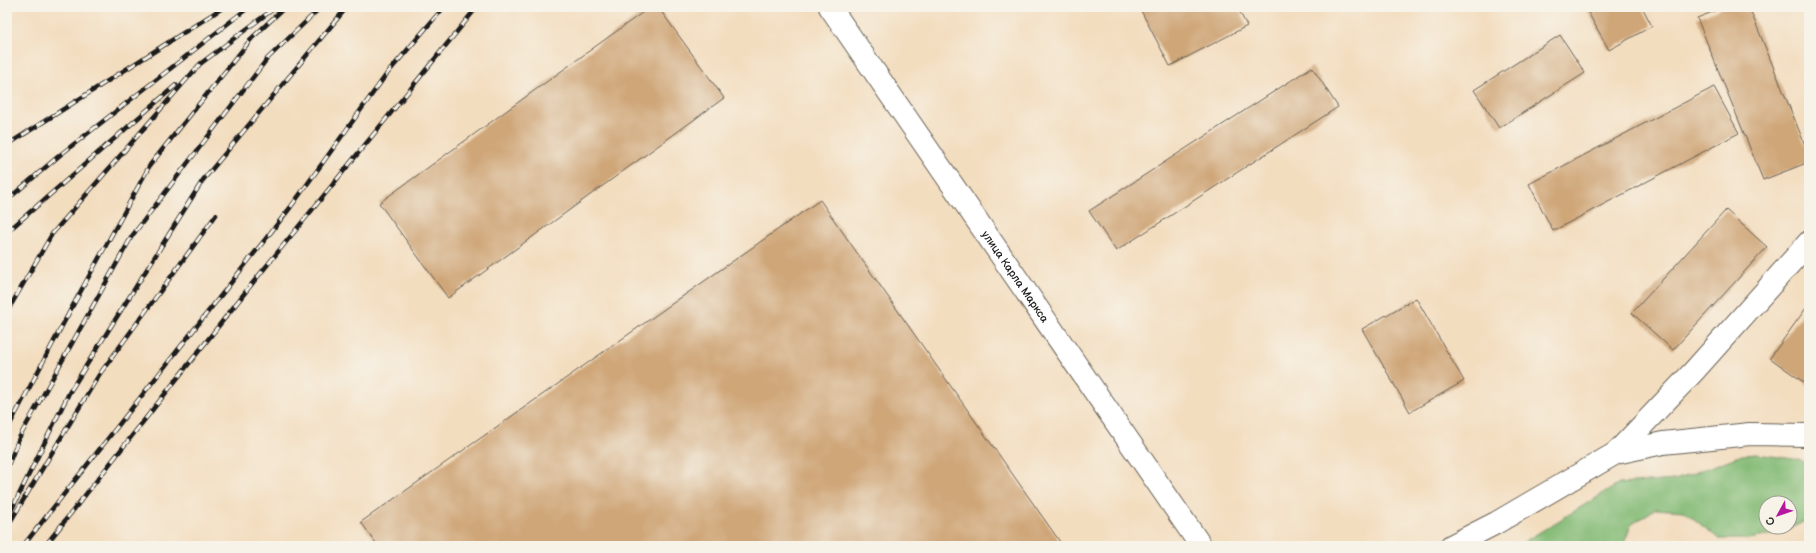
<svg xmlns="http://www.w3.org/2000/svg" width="1816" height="553" font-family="'Balsamiq Sans',sans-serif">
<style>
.forest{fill:#86bc78;stroke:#516c4a;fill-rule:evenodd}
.building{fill:#cfa678}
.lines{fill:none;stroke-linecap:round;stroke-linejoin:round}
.minor-casing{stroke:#676055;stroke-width:24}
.minor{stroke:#fff;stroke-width:22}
.rail-casing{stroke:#1c1c1c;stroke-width:4.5}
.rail{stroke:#f7f3e8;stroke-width:3;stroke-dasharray:9;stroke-linecap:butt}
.labels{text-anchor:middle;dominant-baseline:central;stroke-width:3;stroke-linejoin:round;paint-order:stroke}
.street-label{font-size:11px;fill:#1c1c1c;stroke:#f7f3e8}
</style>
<rect width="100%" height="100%" fill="#f7f3e8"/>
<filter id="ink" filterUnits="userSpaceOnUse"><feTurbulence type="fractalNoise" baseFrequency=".025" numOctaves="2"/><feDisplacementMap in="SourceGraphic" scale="8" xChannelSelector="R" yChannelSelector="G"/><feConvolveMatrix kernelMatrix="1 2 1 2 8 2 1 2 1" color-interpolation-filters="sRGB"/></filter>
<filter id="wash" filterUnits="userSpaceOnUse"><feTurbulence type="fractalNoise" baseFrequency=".012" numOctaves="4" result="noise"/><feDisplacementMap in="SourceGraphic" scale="16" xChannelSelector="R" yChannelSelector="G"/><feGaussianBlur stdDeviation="0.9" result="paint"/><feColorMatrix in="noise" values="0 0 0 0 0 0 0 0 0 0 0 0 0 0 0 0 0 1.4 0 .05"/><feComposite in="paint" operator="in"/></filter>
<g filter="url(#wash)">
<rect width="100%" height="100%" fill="#f3ddbf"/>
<path class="forest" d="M 1757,454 L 1801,460 L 1809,466 L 1809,519 L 1781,533 L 1749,539 L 1719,539 L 1684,511 L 1655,509 L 1631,525 L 1623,546 L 1517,546 L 1619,484 L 1675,480 L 1742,455 ZM 1766,503 L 1790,503 L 1790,527 L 1766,527 Z"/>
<g id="blocks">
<g class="building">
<polygon points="650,7 658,7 724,98 448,298 379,203"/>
<polygon points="1139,7 1237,7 1247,26 1170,66"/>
<polygon points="1585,7 1642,7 1652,26 1609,50"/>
<polygon points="1725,7 1749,7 1809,155 1809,162 1763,180 1697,18"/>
<polygon points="1560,35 1585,73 1499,128 1474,90"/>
<polygon points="1312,67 1338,107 1116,251 1089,211"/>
<polygon points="1714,87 1739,133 1553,231 1529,184"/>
<polygon points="820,200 1063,546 378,546 361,522"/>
<polygon points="1726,210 1767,247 1673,350 1632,313"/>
<polygon points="1416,298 1464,381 1410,412 1362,329"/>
<polygon points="1809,304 1809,386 1770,358"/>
</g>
</g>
</g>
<g filter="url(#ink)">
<use href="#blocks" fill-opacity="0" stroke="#676055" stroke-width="1"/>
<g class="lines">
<g class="minor-casing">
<g id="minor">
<path id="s1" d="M 830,7 L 1201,546"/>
<polyline points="1616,453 1694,371 1809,242"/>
<polyline points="1451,546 1496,523 1616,453 1663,443 1750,434 1809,435"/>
</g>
</g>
<use href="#minor" class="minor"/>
<g class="rail-casing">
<g id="rail">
<polyline points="7,145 224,7"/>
<polyline points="7,200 60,155 249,7"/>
<polyline points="7,232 176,85"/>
<polyline points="7,312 52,234 200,64 276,7"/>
<polyline points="7,430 71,309 150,165 252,38 285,7"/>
<polyline points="7,468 19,438 132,236 267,59 321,7"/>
<polyline points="7,519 69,393 203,180 347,7"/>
<polyline points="7,527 99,375 216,215"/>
<polyline points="23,546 290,208 386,75 444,7"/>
<polyline points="45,546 247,290 477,7"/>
</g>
</g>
<use href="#rail" class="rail"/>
</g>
</g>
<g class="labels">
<g class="street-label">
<text stroke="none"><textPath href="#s1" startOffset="327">улица Карла Маркса</textPath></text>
</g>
</g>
<rect width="1816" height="553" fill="none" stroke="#f7f3e8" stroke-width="24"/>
<g transform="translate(1778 515) rotate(230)"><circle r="19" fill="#f7f3e8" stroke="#9f9d96"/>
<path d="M0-3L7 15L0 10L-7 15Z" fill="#b5179e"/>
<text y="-6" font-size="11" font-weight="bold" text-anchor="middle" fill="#1c1c1c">С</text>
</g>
</svg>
